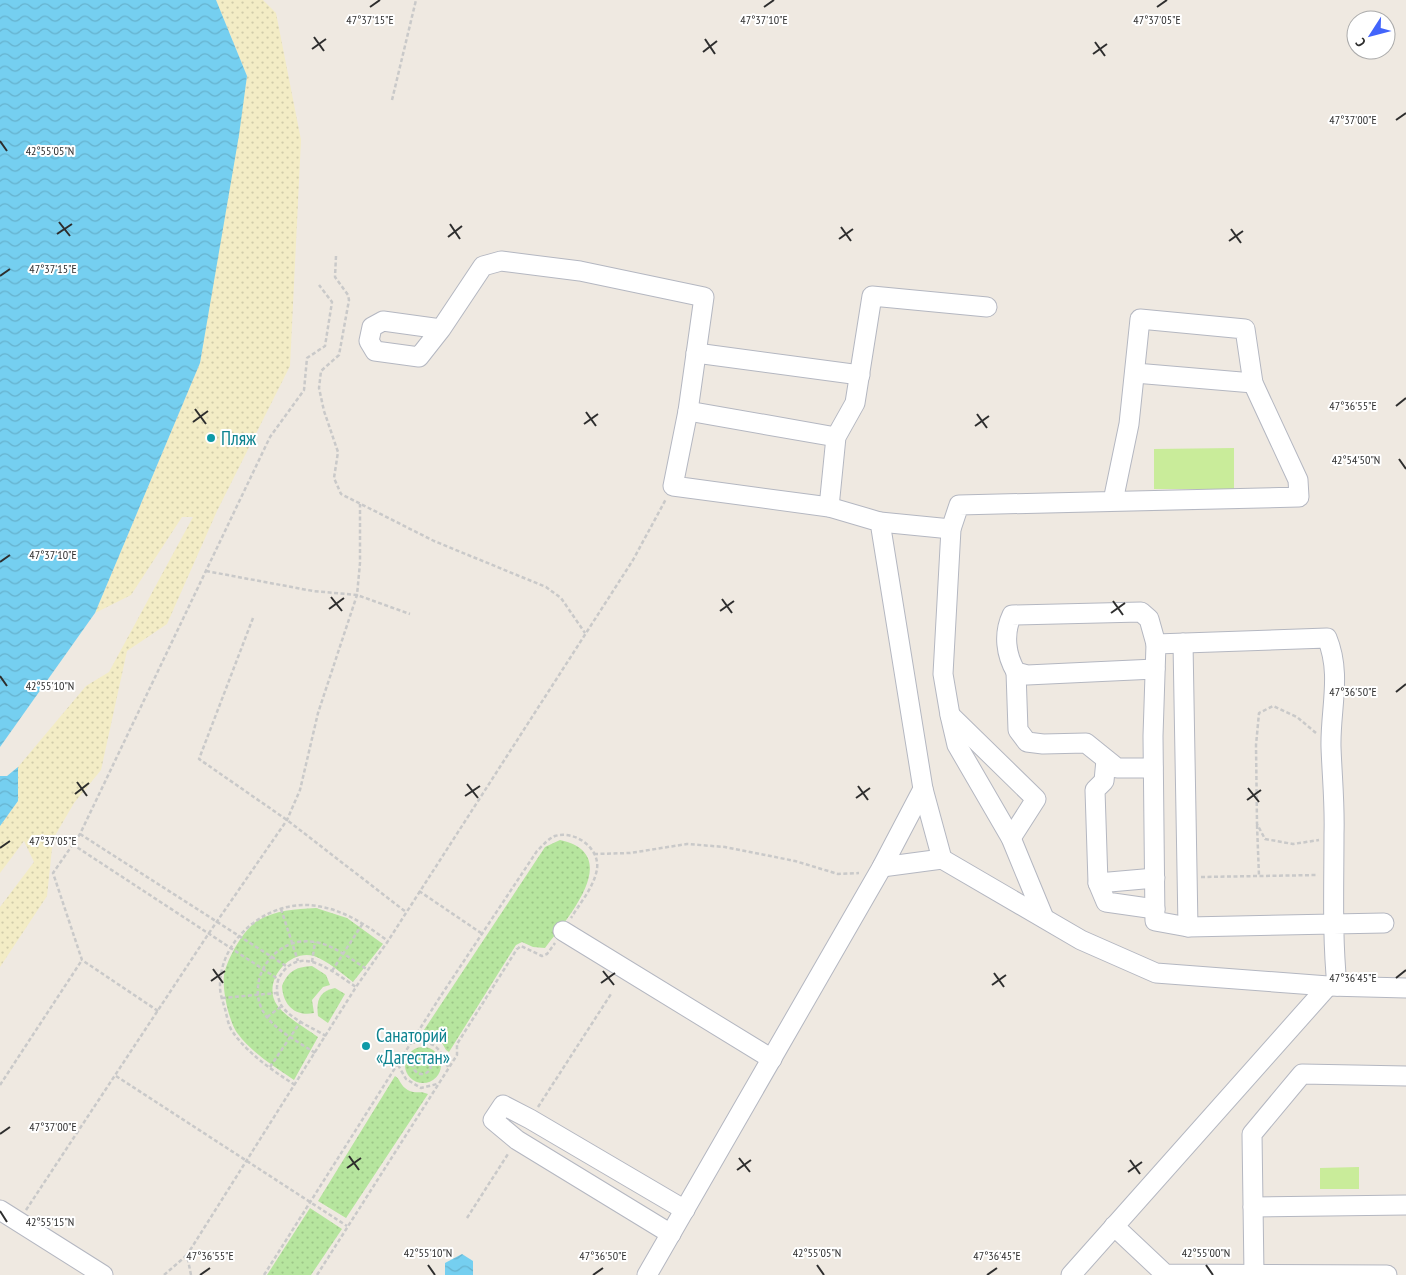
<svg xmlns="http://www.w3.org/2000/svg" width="1406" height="1275" font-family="'PT Sans Narrow',sans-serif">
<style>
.sand{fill:url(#sand-dots)}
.park{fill:url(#park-dots)}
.pitch{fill:#c9ec9a}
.water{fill:url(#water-waves)}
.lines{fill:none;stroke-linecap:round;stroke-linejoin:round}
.minor-casing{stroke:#b4b7c1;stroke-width:21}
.path{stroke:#c9c9c9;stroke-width:2.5;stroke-dasharray:4 2.5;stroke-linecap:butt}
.minor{stroke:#fff;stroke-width:19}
.ticks{fill:none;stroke:#2e2e2e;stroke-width:2}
.culture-dot{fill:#0f9aa8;stroke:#fff;stroke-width:2}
.labels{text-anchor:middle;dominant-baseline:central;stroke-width:4;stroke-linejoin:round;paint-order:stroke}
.culture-label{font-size:19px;fill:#0d838f;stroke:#fff;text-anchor:start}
.ticks-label{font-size:12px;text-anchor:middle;fill:#2e2e2e;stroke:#fff;stroke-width:4;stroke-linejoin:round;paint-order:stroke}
</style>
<defs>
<pattern id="sand-dots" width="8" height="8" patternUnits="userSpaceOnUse" patternTransform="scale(1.25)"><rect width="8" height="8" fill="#f3ecc5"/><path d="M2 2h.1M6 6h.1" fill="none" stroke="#d1cbaa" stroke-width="1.8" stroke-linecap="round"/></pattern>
<pattern id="park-dots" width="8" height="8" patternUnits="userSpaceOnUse" patternTransform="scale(1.25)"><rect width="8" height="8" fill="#b6e59e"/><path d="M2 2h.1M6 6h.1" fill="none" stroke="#9dc588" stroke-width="1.8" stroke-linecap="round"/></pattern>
<pattern id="water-waves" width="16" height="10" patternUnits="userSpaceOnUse" patternTransform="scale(1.25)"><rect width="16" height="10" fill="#75cff0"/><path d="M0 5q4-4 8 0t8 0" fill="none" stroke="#66b2ce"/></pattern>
</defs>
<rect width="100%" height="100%" fill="#efe9e1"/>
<polygon class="sand" points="216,0 263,0 276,13 301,140 290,366 217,511 167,624 127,651 101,770 74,803 53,839 47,896 0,967 0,907 34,862 24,841 0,873 0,826 18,801 18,767 86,686 109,672 193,517 182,517 131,595 95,613 200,363 247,76"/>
<g class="park">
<path d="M 560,840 C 625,854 567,919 545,948 L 533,947 L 522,942 L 516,945 L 449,1052 L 446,1050 L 438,1036 L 420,1036 L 545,847 Z"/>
<path d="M 316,908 L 347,918 L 383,944 L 353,982 C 341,973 328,961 314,956 C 291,949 266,977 274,999 C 278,1013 306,1028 318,1037 L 294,1080 C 275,1067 252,1053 238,1034 C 229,1023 222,989 224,975 C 227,959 243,930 257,921 C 276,910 295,909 316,908 Z"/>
<path d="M 312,966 L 326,975 L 330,985 L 323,987 L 312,1000 L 314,1013 C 295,1017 283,1005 282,986 C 288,971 296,967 312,966 Z"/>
<path d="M 335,988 L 345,994 L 328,1023 L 318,1016 C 316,1001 319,991 335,988 Z"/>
<circle cx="423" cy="1065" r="18"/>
<path d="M 395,1076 C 400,1079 400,1084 405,1088 C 412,1095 420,1090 428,1094 L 346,1218 L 318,1201 Z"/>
<polygon points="310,1208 342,1229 311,1275 267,1275"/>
</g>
<g class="pitch">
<polygon points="1234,448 1234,489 1154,489 1154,449"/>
<polygon points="1359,1167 1359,1189 1320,1189 1320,1168"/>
</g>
<g class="water">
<polygon points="0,0 216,0 247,76 239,135 200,363 95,613 0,747"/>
<polygon points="18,767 18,801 0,826 0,776 7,776"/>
<polygon points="462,1254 473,1261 473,1275 445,1275 445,1263"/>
</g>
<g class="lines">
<g class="minor-casing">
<g id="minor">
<polyline points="441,329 419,357 375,351 369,341 372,327 383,321 441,329 483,266 501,261 580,271 704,297 688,411 673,486 829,507 880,522 923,789 882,867 647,1275"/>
<polyline points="696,353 860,375"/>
<polyline points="1135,373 1253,383"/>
<polyline points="688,411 836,437"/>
<polyline points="829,507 836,437 855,403 872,296 987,307"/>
<polyline points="880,522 951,529"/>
<polyline points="1183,643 1188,927"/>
<path d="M 1155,669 L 1027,675 L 1016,672 C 1006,655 1003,634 1012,615 L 1141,612 L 1149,619 L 1156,644"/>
<polyline points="1016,672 1018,730 1027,742 1043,744 1086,743 1117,768 1153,768"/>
<polyline points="950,715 1036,799 1011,838"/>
<polyline points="1106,760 1104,781 1095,790 1098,883 1106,902 1155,909"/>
<polyline points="923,789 942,859"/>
<polyline points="882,867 942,859 1081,940 1156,973 1328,986 1406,988"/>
<polyline points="1098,883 1155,878"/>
<polyline points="1044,918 1011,838 957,745 950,715 943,674 951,529 959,505 1299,497 1298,480 1253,383 1245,329 1140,319 1129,424 1113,501"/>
<polyline points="563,931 772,1059"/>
<path d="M 1337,986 C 1332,935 1334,886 1334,834 C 1335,805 1332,776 1331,747 C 1330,710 1342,674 1327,638 L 1156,644 L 1153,736 L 1155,921 L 1188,927 L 1384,923"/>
<polyline points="1253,1207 1406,1205"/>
<polyline points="0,1210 103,1275"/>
<polyline points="1114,1226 1165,1274 1387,1275"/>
<polyline points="671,1234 517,1140 493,1120 503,1105 530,1119 685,1210"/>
<polyline points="1254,1274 1252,1134 1302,1074 1406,1076"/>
<polyline points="1071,1275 1328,986"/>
</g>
</g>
<g class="path">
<polyline points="392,100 416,0"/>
<polyline points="336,256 335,277 348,295 349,300 339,355 321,371 319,388 324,411 338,452 334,478 341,494 434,541 546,587 561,598 585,633"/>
<polyline points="206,571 313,591 357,595 410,614"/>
<polyline points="253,618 199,759 287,820 406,912"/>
<polyline points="1316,733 1297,717 1273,706 1259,713 1256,745 1257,824 1265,839 1293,844 1319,840"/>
<polyline points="1257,825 1259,876"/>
<polyline points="80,834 286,966"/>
<polyline points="72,844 278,979"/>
<polyline points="594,854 630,853 687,844 725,847 795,861 838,874 859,873"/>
<polyline points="1201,877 1318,875"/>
<polyline points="419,891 481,933"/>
<polyline points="281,909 298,961"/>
<polyline points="312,962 315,942"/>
<polyline points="332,971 363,923"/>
<polyline points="222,998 277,993"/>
<polyline points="158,1011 82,960 53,873 80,834 270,437 304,390 307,358 325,346 332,302 319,285"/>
<polyline points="267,1017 282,1006"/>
<path d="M 326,1036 C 313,1028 290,1019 281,1005 C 277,997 275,984 280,976 C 300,943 333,972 356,987"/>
<path d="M 411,1043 C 435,1040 439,1047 448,1067"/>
<path d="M 315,1053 C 299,1042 278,1032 266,1016 C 242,983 274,935 314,942 C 333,944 352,960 368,970"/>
<circle cx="422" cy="1065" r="9"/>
<polyline points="398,1065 406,1079 421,1088 437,1084"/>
<polyline points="270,1067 301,1021"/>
<polyline points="116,1076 347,1226"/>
<polyline points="0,1085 82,960"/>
<path d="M 295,1085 C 272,1070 248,1054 232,1031 C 228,1025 227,1016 225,1009 C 223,1002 220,994 220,987 C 219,938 270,898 317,906 C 344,910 366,925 388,941"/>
<polyline points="538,1107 611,994"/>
<polyline points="26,1210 209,933 287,820 300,790 318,713 357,595 360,563 360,504"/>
<polyline points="467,1218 508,1154"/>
<polyline points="164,1275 187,1255"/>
<polyline points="191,1275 187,1255 356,987 388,941 633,560 666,499"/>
<path d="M 264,1275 L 440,997 L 537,851 C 543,845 548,839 555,836 C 575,830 600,848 597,869 C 594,887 580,903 571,918"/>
<polyline points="317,1275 457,1055 457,1044 517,949 521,946 542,956 547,954 555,943"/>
</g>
<use href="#minor" class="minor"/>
</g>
<path class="ticks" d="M 370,7 L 380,0M 764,7 L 774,0M 1157,7 L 1167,0M 314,37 L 324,51M 705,39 L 715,54M 1095,42 L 1105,56M 312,49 L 326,39M 703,52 L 717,41M 1093,54 L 1107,44M 1396,120 L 1406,113M 0,141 L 7,151M 59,222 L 70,236M 450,224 L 460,239M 841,227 L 851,241M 1231,229 L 1241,243M 57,234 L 72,224M 448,237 L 462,226M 839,239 L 853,229M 1229,241 L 1243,231M 0,276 L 10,269M 1396,406 L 1406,398M 195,409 L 206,424M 586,412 L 596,426M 977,414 L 987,428M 193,422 L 208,411M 584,424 L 598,414M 975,426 L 989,416M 1399,459 L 1406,469M 0,562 L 10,555M 331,597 L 342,611M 722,599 L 732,613M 1113,601 L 1123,615M 329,609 L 344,598M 720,611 L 734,601M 1111,613 L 1125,603M 0,676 L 7,686M 1396,692 L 1406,684M 77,782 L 87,796M 467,784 L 478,798M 858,786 L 868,800M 1248,788 L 1259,802M 75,794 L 89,783M 465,796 L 480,786M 856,798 L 870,788M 1247,800 L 1261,790M 0,848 L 10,841M 213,969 L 223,983M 603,971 L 614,985M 994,973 L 1004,987M 1396,978 L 1406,970M 211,981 L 225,971M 601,983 L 615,973M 992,985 L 1006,975M 0,1134 L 10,1127M 349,1156 L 359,1170M 739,1158 L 750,1172M 1130,1160 L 1140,1174M 347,1168 L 361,1158M 737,1170 L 751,1160M 1128,1172 L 1142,1162M 0,1211 L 7,1222M 428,1265 L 435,1275M 817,1265 L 824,1275M 1206,1265 L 1213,1275M 200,1275 L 210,1268M 593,1275 L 603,1268M 987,1275 L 997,1268"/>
<g class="culture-dot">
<circle cx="211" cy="438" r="5"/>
<circle cx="366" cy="1046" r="5"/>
</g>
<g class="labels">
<g class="culture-label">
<text x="221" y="438">Пляж</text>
<text x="376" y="1035">Санаторий<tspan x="376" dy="22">«Дагестан»</tspan></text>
</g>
</g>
<g class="ticks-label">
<text x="370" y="24">47°37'15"E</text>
<text x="1157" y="24">47°37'05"E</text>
<text x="764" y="24">47°37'10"E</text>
<text x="1353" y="124">47°37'00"E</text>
<text x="50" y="155">42°55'05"N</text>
<text x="53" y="273">47°37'15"E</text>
<text x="1353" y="410">47°36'55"E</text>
<text x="1356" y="464">42°54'50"N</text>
<text x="53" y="559">47°37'10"E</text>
<text x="50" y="690">42°55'10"N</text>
<text x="1353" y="696">47°36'50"E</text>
<text x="53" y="845">47°37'05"E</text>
<text x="1353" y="982">47°36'45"E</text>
<text x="53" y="1131">47°37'00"E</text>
<text x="50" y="1226">42°55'15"N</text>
<text x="428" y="1257">42°55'10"N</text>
<text x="817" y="1257">42°55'05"N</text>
<text x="1206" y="1257">42°55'00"N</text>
<text x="210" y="1260">47°36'55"E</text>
<text x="603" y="1260">47°36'50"E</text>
<text x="997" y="1260">47°36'45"E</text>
</g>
<g transform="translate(1371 35) rotate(234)"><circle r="24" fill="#ffffff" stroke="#ababab"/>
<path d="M0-4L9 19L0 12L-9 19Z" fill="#4264fb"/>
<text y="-8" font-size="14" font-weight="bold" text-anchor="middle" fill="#2e2e2e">С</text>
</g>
</svg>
